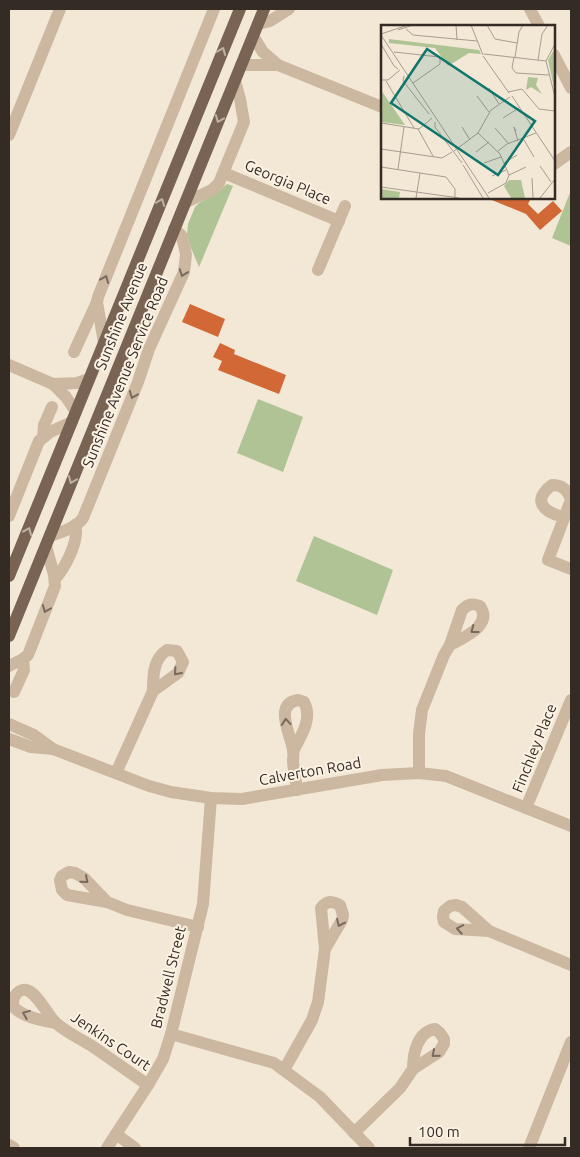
<svg xmlns="http://www.w3.org/2000/svg" width="580" height="1157" font-family="Ubuntu,sans-serif">
<style>
.green{fill:#b0c395}
.building{fill:#d16836}
.lines{fill:none;stroke-linecap:round;stroke-linejoin:round}
.minor{stroke:#ccb8a1;stroke-width:12}
.major{stroke:#796454;stroke-width:12}
.oneway{stroke:#c0b2a3}
.oneway2{stroke:#796a5d}
.labels{text-anchor:middle;dominant-baseline:central;stroke-width:4;stroke-linejoin:round;paint-order:stroke}
.street-label{font-size:15px;fill:#352b25;stroke:#fbf2e3}
.inset-road{fill:none;stroke:#a79c8f;stroke-width:1}
.view{fill:#0f766e;fill-opacity:0.15;stroke:#0f766e;stroke-width:2.5}
.inset-edge{fill:none;stroke:#352b25;stroke-width:2.5}
</style>
<rect width="100%" height="100%" fill="#f3e8d6"/>
<g class="green">
<polygon points="227,184 233,186 199,267 191,248 187,235 188,224 195,207 199,203 216,194"/>
<polygon points="571,190 571,246 552,238"/>
<polygon points="258,399 303,417 283,472 237,453"/>
<polygon points="314,536 393,570 377,615 296,581"/>
</g>
<g class="building">
<polygon points="487,198 531,198 528,204 538,214 553,201 562,211 540,230 526,214"/>
<polygon points="190,304 225,319 218,337 182,322"/>
<polygon points="220,343 235,350 234,354 286,375 279,394 218,370 222,361 213,357"/>
</g>
<g class="lines">
<g class="minor">
<polyline points="530,9 539,26"/>
<polyline points="258,24 270,21 289,9"/>
<polyline points="253,36 263,52 278,65 382,107"/>
<polyline points="554,55 571,88"/>
<polyline points="241,65 278,65"/>
<polyline points="9,135 60,9"/>
<polyline points="554,164 571,152"/>
<polyline points="224,173 339,221"/>
<polyline points="186,202 212,190 219,183 244,122 240,99 235,81"/>
<polyline points="318,270 345,206"/>
<polyline points="104,343 97,302 98,297 214,9"/>
<polyline points="74,352 97,302"/>
<polyline points="9,365 53,384 77,383 89,379"/>
<polyline points="53,384 66,397 76,412"/>
<polyline points="43,437 44,425 52,407"/>
<polyline points="571,500 548,560 571,569"/>
<polyline points="9,516 39,441 50,432 72,422"/>
<path d="M 563,517 C 544,512 531,501 552,485 C 563,485 567,490 571,499"/>
<path d="M 50,536 C 61,532 76,528 83,518 L 138,382 L 149,349 L 184,272 L 186,255 L 184,245 L 181,235 L 174,229"/>
<path d="M 55,579 C 65,568 80,540 75,525"/>
<polyline points="9,666 23,659 28,655 55,586 54,575 46,546"/>
<polyline points="14,692 24,670 23,659"/>
<polyline points="9,724 34,735 53,749 149,786 171,792 211,798 242,799 382,775 419,773 446,776 571,826"/>
<polyline points="9,739 31,747 53,749"/>
<path d="M 293,751 C 301,736 313,719 304,702 L 298,700 C 273,704 291,735 293,750 C 294,754 293,758 293,762 C 294,771 296,781 297,790"/>
<path d="M 116,773 L 153,691 L 178,673 L 183,662 L 177,651 L 167,650 C 153,659 153,676 153,691"/>
<path d="M 419,773 L 419,734 L 422,710 L 444,655 L 450,645 L 462,610 C 468,604 472,603 480,606 C 493,626 464,637 450,645"/>
<polyline points="526,808 571,700"/>
<polyline points="107,902 84,878 75,873 69,872 62,876 60,880 62,890 67,895 107,902 127,910 198,927"/>
<polyline points="489,931 455,929 444,922 443,917 444,911 450,906 456,905 462,907 489,931 571,965"/>
<path d="M 56,1023 C 44,1021 27,1018 17,1010 C 8,1004 16,988 26,990 C 37,992 48,1016 56,1023 C 66,1032 80,1039 92,1046 C 111,1059 129,1072 148,1085"/>
<polyline points="171,1034 274,1063 320,1097 369,1148"/>
<path d="M 284,1070 L 312,1020 L 318,1002 L 325,949 L 321,908 C 327,900 332,901 340,905 L 343,915 L 342,920 L 325,949"/>
<path d="M 354,1133 L 400,1088 L 413,1069 L 439,1052 L 444,1044 L 444,1039 L 440,1033 L 435,1029 C 417,1032 413,1054 413,1069"/>
<polyline points="116,1134 135,1148"/>
<polyline points="9,1145 14,1148"/>
<polyline points="107,1148 148,1085 163,1059 171,1034 203,904 211,798"/>
<polyline points="529,1148 571,1042"/>
</g>
<g class="major">
<polyline points="9,576 240,9"/>
<polyline points="9,636 264,9"/>
</g>
</g>
<defs><path id="oneway-chevron" d="M-2-3.5L2.5 0L-2 3.5" fill="none" stroke-width="1.6" stroke-linecap="round" stroke-linejoin="round" transform="scale(1.25)"/></defs>
<g class="oneway">
<use href="#oneway-chevron" transform="translate(222 51) rotate(-68)"/>
<use href="#oneway-chevron" transform="translate(219 119) rotate(112)"/>
<use href="#oneway-chevron" transform="translate(161 202) rotate(-68)"/>
<use href="#oneway-chevron" transform="translate(72 480) rotate(112)"/>
<use href="#oneway-chevron" transform="translate(28 531) rotate(-67)"/>
</g>
<g class="oneway2">
<use href="#oneway-chevron" transform="translate(183 273) rotate(110)"/>
<use href="#oneway-chevron" transform="translate(105 279) rotate(-68)"/>
<use href="#oneway-chevron" transform="translate(133 395) rotate(112)"/>
<use href="#oneway-chevron" transform="translate(46 609) rotate(112)"/>
<use href="#oneway-chevron" transform="translate(474 630) rotate(143)"/>
<use href="#oneway-chevron" transform="translate(177 672) rotate(132)"/>
<use href="#oneway-chevron" transform="translate(286 722) rotate(-95)"/>
<use href="#oneway-chevron" transform="translate(85 880) rotate(41)"/>
<use href="#oneway-chevron" transform="translate(340 923) rotate(115)"/>
<use href="#oneway-chevron" transform="translate(460 929) rotate(-170)"/>
<use href="#oneway-chevron" transform="translate(26 1014) rotate(-158)"/>
<use href="#oneway-chevron" transform="translate(435 1054) rotate(140)"/>
</g>
<g class="labels">
<g class="street-label">
<text transform="translate(288 182) rotate(23)">Georgia Place</text>
<text transform="translate(121 316) rotate(-68)">Sunshine Avenue</text>
<text transform="translate(125 372) rotate(-68)">Sunshine Avenue Service Road</text>
<text transform="translate(534 748) rotate(-68)">Finchley Place</text>
<text transform="translate(310 771) rotate(-10)">Calverton Road</text>
<text transform="translate(168 977) rotate(-76)">Bradwell Street</text>
<text transform="translate(111 1041) rotate(34)">Jenkins Court</text>
</g>
</g>
<g transform="translate(381 25)">
<rect width="174" height="174" fill="#f3e8d6"/>
<path d="M 8,14 L 98,25 L 100,29 L 88,28 L 67,41 L 54,23 L 8,18 ZM 174,23 L 174,67 L 167,35 ZM 147,52 L 157,53 L 155,60 L 161,69 L 150,62 L 145,65 ZM 0,65 L 24,100 L 0,97 ZM 128,155 L 140,155 L 144,173 L 130,173 L 123,161 ZM 0,164 L 19,167 L 18,173 L 0,173 Z" fill="#b0c395"/>
<path class="inset-road" d="M 75,0 L 76,15M 90,0 L 102,30M 106,0 L 114,14 L 136,18M 25,4 L 32,10 L 96,16M 17,5 L 32,0M 0,9 L 27,0M 0,10 L 108,173M 0,19 L 13,41 L 17,44M 174,19 L 165,36 L 174,72M 13,27 L 59,32 L 59,39 L 32,58M 103,29 L 165,36M 102,31 L 128,68M 133,32 L 131,43 L 135,48 L 168,50M 134,32 L 138,7 L 142,0M 157,35 L 161,9 L 167,0M 23,51 L 22,56 L 48,89M 0,55 L 7,55 L 19,45M 5,56 L 33,103M 108,63 L 118,79M 127,67 L 141,64 L 158,84 L 174,86M 96,71 L 108,87M 131,71 L 174,136M 122,93 L 138,83M 54,97 L 54,102 L 81,138M 0,98 L 38,104 L 51,93M 81,102 L 89,115M 114,103 L 127,118M 37,104 L 52,131M 135,106 L 133,102 L 137,116M 97,108 L 119,129 L 128,150 L 125,158 L 107,168M 143,115 L 153,132M 0,124 L 61,133 L 71,127M 73,126 L 97,108 L 110,85 L 129,72M 117,126 L 126,119 L 155,108M 95,127 L 108,117M 103,138 L 120,132M 123,138 L 136,130M 82,140 L 102,173M 159,141 L 170,157M 0,142 L 65,152 L 74,164 L 74,173M 17,144 L 23,102M 128,150 L 145,142M 111,151 L 125,145M 151,153 L 152,173M 0,162 L 78,173M 35,173 L 39,148M 159,173 L 174,154"/>
<path class="view" d="M 46,24 L 154,96 L 117,150 L 10,78 Z"/>
<rect width="174" height="174" class="inset-edge"/>
</g>
<rect width="580" height="1157" fill="none" stroke="#352b25" stroke-width="20"/>
<path d="M410 1137v8h155v-8" fill="none" stroke="#352b25" stroke-width="2.5"/>
<text x="418" y="1137" font-size="15" fill="#352b25" stroke="#fbf2e3" stroke-width="4" paint-order="stroke">100 m</text>
</svg>
